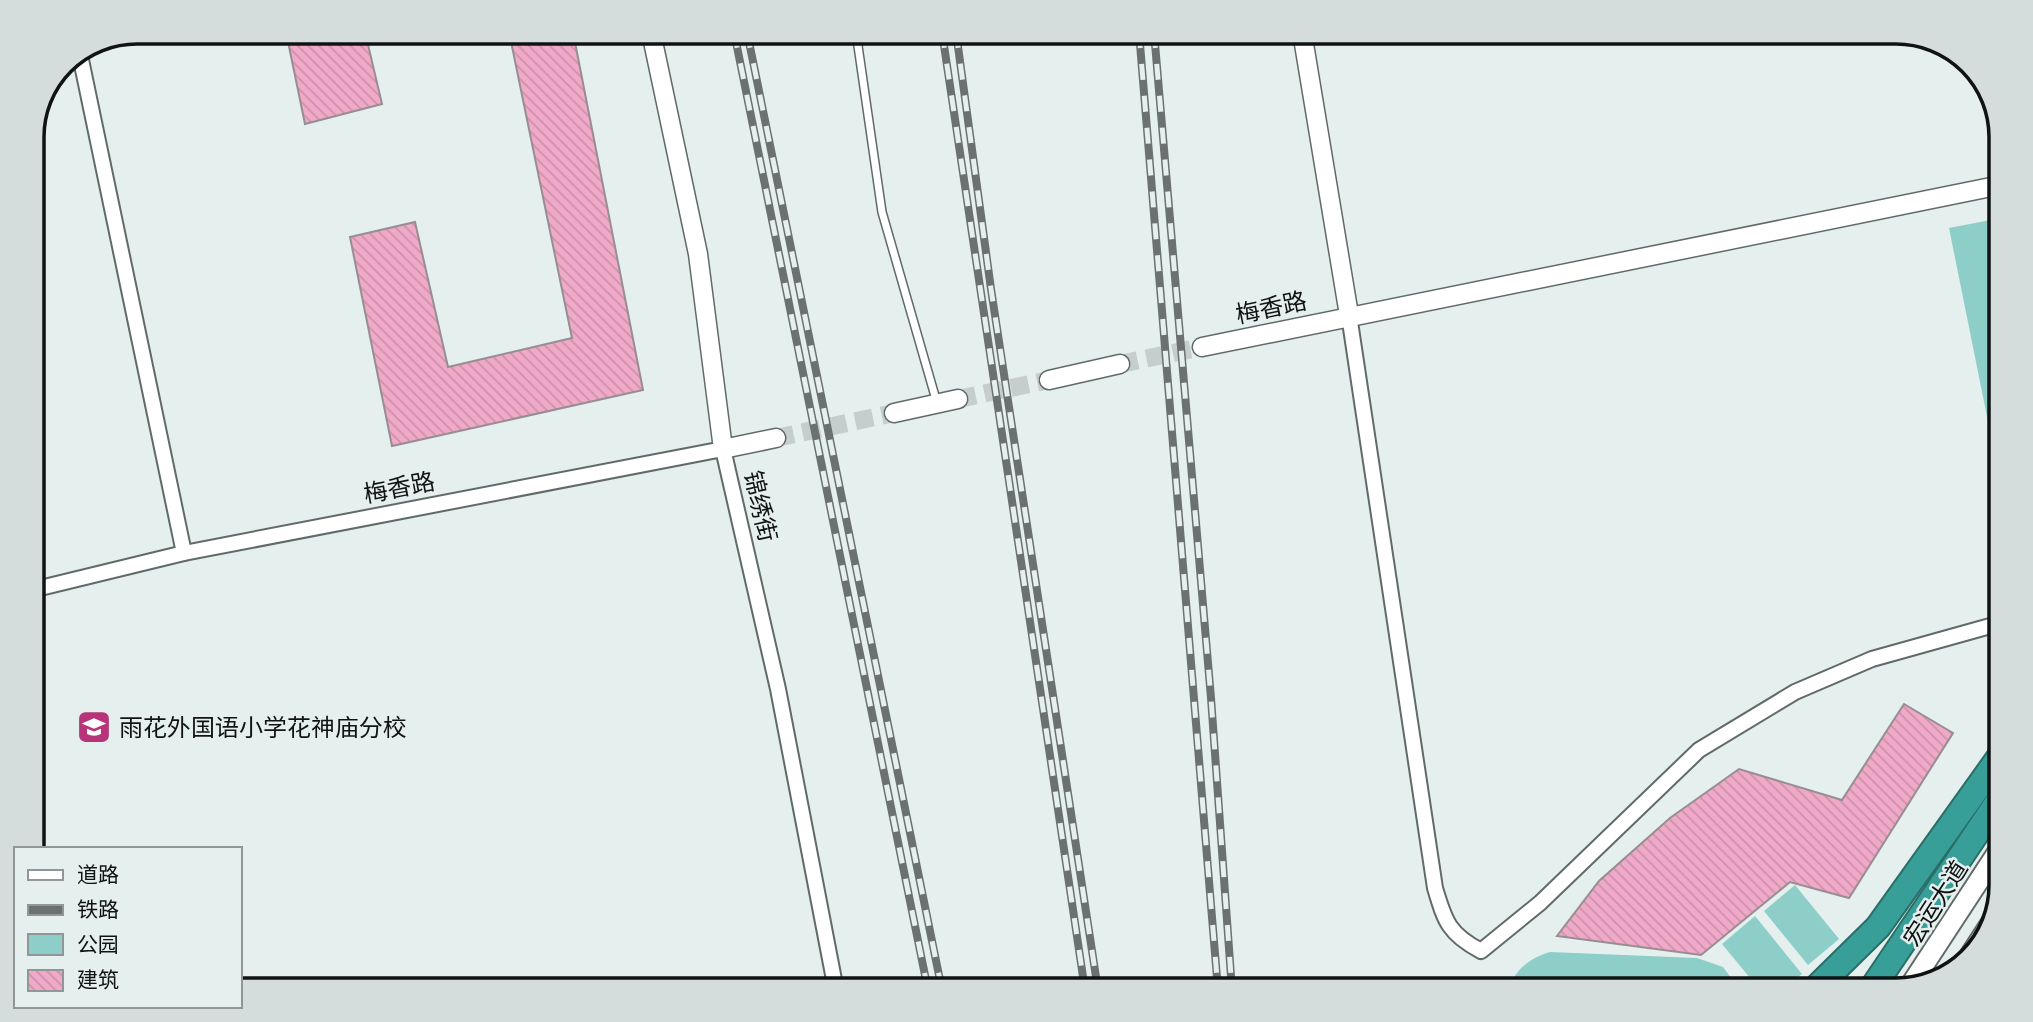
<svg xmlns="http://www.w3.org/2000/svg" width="2033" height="1022" font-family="'IBM Plex Sans','Noto Sans SC',sans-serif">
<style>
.park{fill:#8dcfc8}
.building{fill:url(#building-back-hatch);stroke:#968e91;stroke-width:2}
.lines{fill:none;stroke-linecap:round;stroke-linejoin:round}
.tertiary-tunnel{stroke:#c5cecc;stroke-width:18;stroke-dasharray:18 9;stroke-linecap:butt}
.service-casing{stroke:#626a69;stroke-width:10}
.minor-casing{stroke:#626a69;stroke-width:18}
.tertiary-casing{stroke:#626a69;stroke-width:21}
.secondary-casing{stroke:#626a69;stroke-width:23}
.motorway-casing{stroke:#296e69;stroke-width:28}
.service{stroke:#fff;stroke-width:7}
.minor{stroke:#fff;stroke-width:14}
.tertiary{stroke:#fff;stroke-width:18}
.secondary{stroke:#fff;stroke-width:19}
.motorway{stroke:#379f97;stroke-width:24}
.rail-casing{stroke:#6b7171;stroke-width:8}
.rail{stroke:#e5efed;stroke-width:5;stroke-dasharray:16;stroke-linecap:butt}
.labels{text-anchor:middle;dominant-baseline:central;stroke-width:5;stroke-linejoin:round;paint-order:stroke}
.street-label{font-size:24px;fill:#101313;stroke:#e5efed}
.poi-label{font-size:24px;fill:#101313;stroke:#e5efed;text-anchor:start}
.rim{fill:none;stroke:#101313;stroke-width:3.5}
</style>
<defs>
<pattern id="building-back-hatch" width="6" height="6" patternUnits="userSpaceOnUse" patternTransform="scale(1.75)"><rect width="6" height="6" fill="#f0a9c8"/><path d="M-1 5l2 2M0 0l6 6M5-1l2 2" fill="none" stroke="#cd91ab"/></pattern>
</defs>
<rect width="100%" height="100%" fill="#e5efed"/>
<g class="park">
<polygon points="2001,218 2001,486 1949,228"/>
<polygon points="1795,885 1839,939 1808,965 1764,911"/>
<polygon points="1755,916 1802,974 1781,990 1760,990 1722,944"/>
<path d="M 1550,952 L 1697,958 L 1723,967 L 1740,990 L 1508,990 C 1516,969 1528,959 1550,952 Z"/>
</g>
<g class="building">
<polygon points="286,32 365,32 382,104 305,124"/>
<polygon points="509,32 573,32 643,390 392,446 350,237 415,222 448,367 572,338"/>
<polygon points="1904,704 1953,733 1849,898 1790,882 1701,955 1557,936 1599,881 1670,818 1739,769 1842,800"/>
</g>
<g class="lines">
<g class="tertiary-tunnel">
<polyline points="1120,364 1202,347"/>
<polyline points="958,399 1049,380"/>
<polyline points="776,438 894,413"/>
</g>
<g class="service-casing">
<polyline id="service" points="856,32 882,212 937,403"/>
</g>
<g class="minor-casing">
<g id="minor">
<polyline points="80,55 184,553"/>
<path d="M 1349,315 L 1435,888 C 1445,922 1449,934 1481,951 L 1540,903 L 1699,750 L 1795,692 L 1872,659 L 2001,623"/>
<polyline points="32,590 184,553 723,449 778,689 836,990"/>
</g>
</g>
<g class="tertiary-casing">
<g id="tertiary">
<polyline points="651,32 698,254 723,449 776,438"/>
<polyline points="1302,32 1349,315"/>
<polyline points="1202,347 2001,185"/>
<polyline points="1049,380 1120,364"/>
<polyline points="894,413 958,399"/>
</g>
</g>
<g class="secondary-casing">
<g id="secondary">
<polyline points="1969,957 1993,920"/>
<polyline points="1910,986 2001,847"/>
</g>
</g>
<g class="motorway-casing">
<g id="motorway">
<polyline points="1814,990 1878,927 2001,755"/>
<polyline points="1871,990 2001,797"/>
</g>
</g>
<use href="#service" class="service"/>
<use href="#minor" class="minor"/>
<use href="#tertiary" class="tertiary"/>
<use href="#secondary" class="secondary"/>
<use href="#motorway" class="motorway"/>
<g class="rail-casing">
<g id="rail">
<polyline points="734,32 928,990"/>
<polyline points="747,32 942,990"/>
<polyline points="942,32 1085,990"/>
<polyline points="956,32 991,289 1098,990"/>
<polyline points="1139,32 1218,990"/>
<polyline points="1154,32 1211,698 1232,990"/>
</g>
</g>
<use href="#rail" class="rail"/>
</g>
<defs>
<g id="school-square" transform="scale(1.75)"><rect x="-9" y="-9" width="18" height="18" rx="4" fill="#b7337a" stroke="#e5efed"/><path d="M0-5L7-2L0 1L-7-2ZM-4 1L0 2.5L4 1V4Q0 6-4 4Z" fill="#fff"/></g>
</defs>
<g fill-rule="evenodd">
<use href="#school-square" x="94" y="727"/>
</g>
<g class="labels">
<g class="street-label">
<text transform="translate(1271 307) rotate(-12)">梅香路</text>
<text transform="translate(399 487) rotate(-11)">梅香路</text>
<text transform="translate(761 506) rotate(77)">锦绣街</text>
<text transform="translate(1935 903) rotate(-57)">宏运大道</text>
</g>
<g class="poi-label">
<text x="119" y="727">雨花外国语小学花神庙分校</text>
</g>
</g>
<path d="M0 0H2033V1022H0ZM137 44H1896A93 93 0 0 1 1989 137V885A93 93 0 0 1 1896 978H137A93 93 0 0 1 44 885V137A93 93 0 0 1 137 44Z" fill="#d4dddc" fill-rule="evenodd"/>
<path class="rim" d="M137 44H1896A93 93 0 0 1 1989 137V885A93 93 0 0 1 1896 978H137A93 93 0 0 1 44 885V137A93 93 0 0 1 137 44Z"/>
<rect x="14" y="847" width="228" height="161" fill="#e5efed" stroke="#909796" stroke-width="2"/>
<rect x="28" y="870" width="35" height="10" fill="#ffffff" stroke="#909796" stroke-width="2"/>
<text x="77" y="882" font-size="21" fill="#101313">道路</text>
<rect x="28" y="905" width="35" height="10" fill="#6b7171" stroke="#909796" stroke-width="2"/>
<text x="77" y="917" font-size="21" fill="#101313">铁路</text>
<rect x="28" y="934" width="35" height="21" fill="#8dcfc8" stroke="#909796" stroke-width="2"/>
<text x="77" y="952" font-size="21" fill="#101313">公园</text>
<rect x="28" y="970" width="35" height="21" fill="url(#building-back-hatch)" stroke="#909796" stroke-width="2"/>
<text x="77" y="987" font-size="21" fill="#101313">建筑</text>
</svg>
